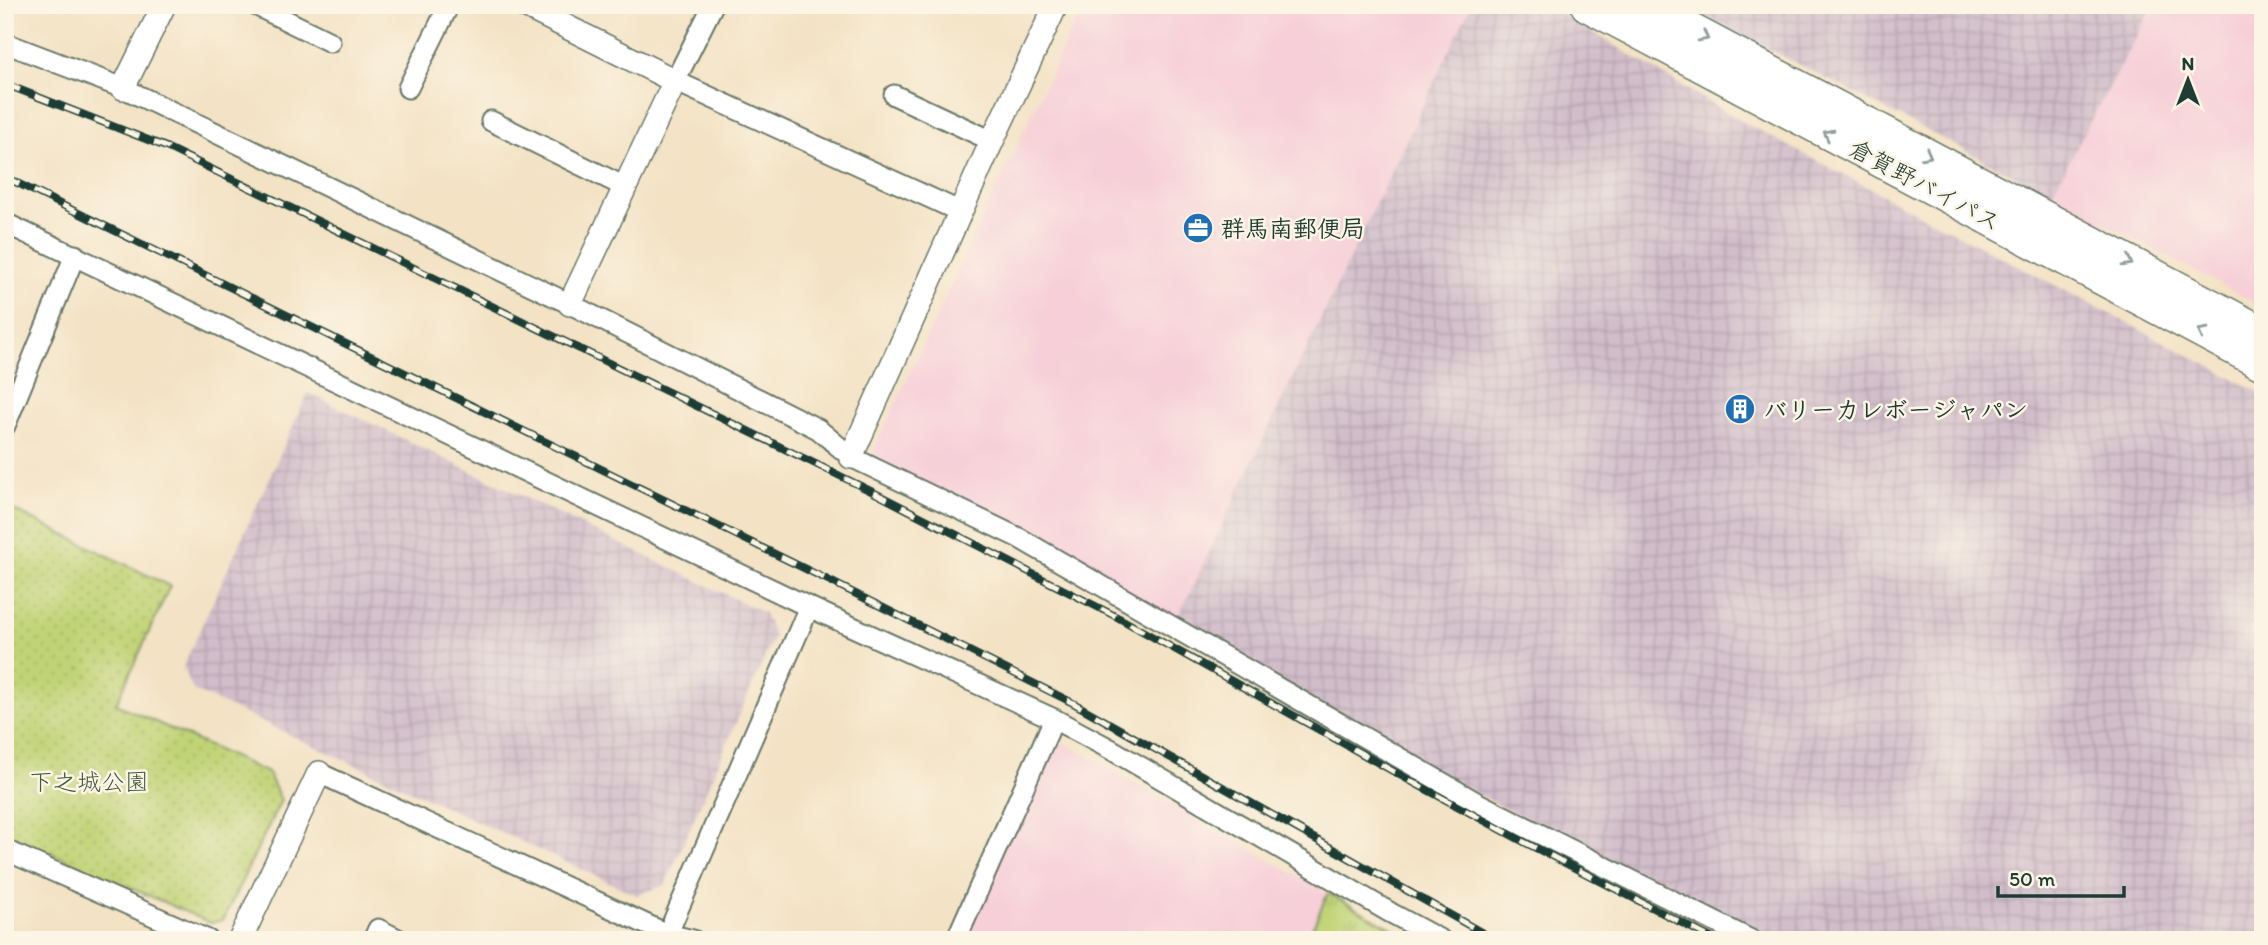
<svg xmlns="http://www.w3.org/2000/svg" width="2268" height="945" font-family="Itim,'Klee One',sans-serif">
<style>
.built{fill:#f6cfd8}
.industrial{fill:url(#industrial-grid)}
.grass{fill:url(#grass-tufts);stroke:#708855;stroke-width:2}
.park{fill:url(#park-dots);stroke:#708855;stroke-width:2}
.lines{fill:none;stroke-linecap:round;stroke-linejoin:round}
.minor-casing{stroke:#697766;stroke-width:23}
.tertiary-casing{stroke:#697766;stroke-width:26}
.trunk-casing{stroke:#697766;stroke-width:35}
.minor{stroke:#fff;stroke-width:19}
.tertiary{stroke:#fff;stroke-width:23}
.trunk{stroke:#fff;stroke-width:32}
.rail-casing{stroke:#1f3d34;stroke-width:8}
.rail{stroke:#fcf5e5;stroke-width:5;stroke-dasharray:16;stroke-linecap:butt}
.oneway{stroke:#8f9e9a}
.labels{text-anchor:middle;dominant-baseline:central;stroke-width:5;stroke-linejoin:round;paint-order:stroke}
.street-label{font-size:24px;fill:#1f3d34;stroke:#fcf5e5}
.poi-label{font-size:24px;font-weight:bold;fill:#1f3d34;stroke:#fcf5e5;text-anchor:start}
.park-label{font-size:24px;fill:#3f5b41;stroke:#fcf5e5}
</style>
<defs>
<pattern id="industrial-grid" width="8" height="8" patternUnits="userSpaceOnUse" patternTransform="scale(1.75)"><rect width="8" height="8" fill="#d1bdca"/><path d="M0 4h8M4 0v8" fill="none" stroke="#b3a3ae"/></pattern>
<pattern id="grass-tufts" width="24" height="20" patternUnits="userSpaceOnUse" patternTransform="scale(1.75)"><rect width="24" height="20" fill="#c1d376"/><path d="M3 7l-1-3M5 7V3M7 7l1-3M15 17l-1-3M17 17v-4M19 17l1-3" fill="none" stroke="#a5b667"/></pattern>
<pattern id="park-dots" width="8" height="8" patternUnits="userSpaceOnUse" patternTransform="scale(1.75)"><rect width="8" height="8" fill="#c1d376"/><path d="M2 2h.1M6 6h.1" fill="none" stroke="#a5b667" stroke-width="1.8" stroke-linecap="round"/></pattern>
</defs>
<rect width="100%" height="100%" fill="#fcf5e5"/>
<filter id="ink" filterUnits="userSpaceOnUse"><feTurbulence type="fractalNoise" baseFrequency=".0143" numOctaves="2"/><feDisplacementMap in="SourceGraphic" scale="14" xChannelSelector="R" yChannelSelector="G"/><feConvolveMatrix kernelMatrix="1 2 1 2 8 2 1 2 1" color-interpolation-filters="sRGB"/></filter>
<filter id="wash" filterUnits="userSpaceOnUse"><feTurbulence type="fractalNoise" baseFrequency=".00686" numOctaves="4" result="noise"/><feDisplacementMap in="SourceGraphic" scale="28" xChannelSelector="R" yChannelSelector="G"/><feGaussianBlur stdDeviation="1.57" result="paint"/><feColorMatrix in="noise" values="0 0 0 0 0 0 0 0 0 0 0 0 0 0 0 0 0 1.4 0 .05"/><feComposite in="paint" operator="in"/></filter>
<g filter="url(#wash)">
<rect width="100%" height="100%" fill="#f3e2c4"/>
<g class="built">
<polygon points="1083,5 1471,5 1177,619 870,458"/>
<polygon points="2153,5 2263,5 2263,307 2051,195"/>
<polygon points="1063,742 1328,893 1307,940 965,940 1051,744"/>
</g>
<g class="industrial">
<polygon points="1471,5 1547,5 1739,120 2263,394 2263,940 1764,940 1650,885 1421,764 1177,619"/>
<polygon points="1684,5 2153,5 2051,195"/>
<polygon points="308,393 764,613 774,636 665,885 637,895 193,690 183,667"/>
</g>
<polygon class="grass" points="1328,893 1413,940 1307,940"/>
<polygon class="park" points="5,506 170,586 116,704 268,773 281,800 223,920 211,923 5,833"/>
</g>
<g filter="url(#ink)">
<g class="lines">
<g class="minor-casing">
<g id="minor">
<polyline points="255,5 330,42"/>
<polyline points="713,5 675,81 961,212"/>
<polyline points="5,43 123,88 570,304 818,429 851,457 1019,538 1476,802 1751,940"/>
<polyline points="408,88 449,5"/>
<polyline points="894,95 992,141"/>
<polyline points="491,121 625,187"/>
<polyline points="5,223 809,607 1054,719 1112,750 1391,913 1441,940"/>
<polyline points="5,426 75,255"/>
<polyline points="319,773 667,934 693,940"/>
<polyline points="5,850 208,940"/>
<polyline points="373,940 378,929 400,940"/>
<polyline points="665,940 809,607"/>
<polyline points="956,940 1054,719"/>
</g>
</g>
<g class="tertiary-casing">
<g id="tertiary">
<polyline points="523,5 675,81 570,304"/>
<polyline points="123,88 164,5"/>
<polyline points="851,457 992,141 1056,5"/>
<polyline points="240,940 319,773"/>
</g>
</g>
<g class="trunk-casing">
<g id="trunk">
<polyline points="1587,5 2263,364"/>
<polyline points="1644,5 2263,333"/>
</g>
</g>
<use href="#minor" class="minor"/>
<use href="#tertiary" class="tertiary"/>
<use href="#trunk" class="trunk"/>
<g class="rail-casing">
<g id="rail">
<polyline points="5,84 166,147 873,492 1119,618 1407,779 1526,843 1715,940"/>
<polyline points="5,177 832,582 1075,704 1495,940"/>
</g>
</g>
<use href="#rail" class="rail"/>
</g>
<defs><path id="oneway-chevron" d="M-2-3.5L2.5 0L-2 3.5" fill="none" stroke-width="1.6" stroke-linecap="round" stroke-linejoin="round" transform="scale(1.75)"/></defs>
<g class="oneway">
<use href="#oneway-chevron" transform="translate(1704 37) rotate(28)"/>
<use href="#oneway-chevron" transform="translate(1828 134) rotate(-152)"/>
<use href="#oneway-chevron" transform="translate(1927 155) rotate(28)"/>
<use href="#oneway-chevron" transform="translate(2128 262) rotate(28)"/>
<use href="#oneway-chevron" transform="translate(2202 332) rotate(-152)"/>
</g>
</g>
<defs>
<g id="office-disc" transform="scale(1.575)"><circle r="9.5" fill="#1f6fb2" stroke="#fcf5e5"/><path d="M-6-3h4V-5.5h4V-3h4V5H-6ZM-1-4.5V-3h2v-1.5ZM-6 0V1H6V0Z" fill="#fff"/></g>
<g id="building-disc" transform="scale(1.575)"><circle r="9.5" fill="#1f6fb2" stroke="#fcf5e5"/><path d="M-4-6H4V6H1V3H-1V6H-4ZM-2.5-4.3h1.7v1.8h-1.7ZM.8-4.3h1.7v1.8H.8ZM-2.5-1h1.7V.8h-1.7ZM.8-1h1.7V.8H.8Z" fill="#fff"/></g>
</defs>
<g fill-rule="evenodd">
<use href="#office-disc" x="1198" y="228"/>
<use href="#building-disc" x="1740" y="409"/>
</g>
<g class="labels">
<g class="street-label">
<text transform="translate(1925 185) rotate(28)">倉賀野バイパス</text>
</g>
<g class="poi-label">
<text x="1221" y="228">群馬南郵便局</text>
<text x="1763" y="409">バリーカレボージャパン</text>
</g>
<g class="park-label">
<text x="89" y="781">下之城公園</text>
</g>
</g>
<rect width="2268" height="945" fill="none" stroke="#fcf5e5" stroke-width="28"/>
<g transform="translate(2188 80)" stroke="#fcf5e5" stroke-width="5" paint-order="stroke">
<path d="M0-5L12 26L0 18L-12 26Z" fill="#1f3d34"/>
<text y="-10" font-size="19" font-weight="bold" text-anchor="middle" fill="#1f3d34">N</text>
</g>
<path d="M1998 886v10h126v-10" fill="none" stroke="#1f3d34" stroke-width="3.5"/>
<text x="2009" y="886" font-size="21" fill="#1f3d34" stroke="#fcf5e5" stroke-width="5" paint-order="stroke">50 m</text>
</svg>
